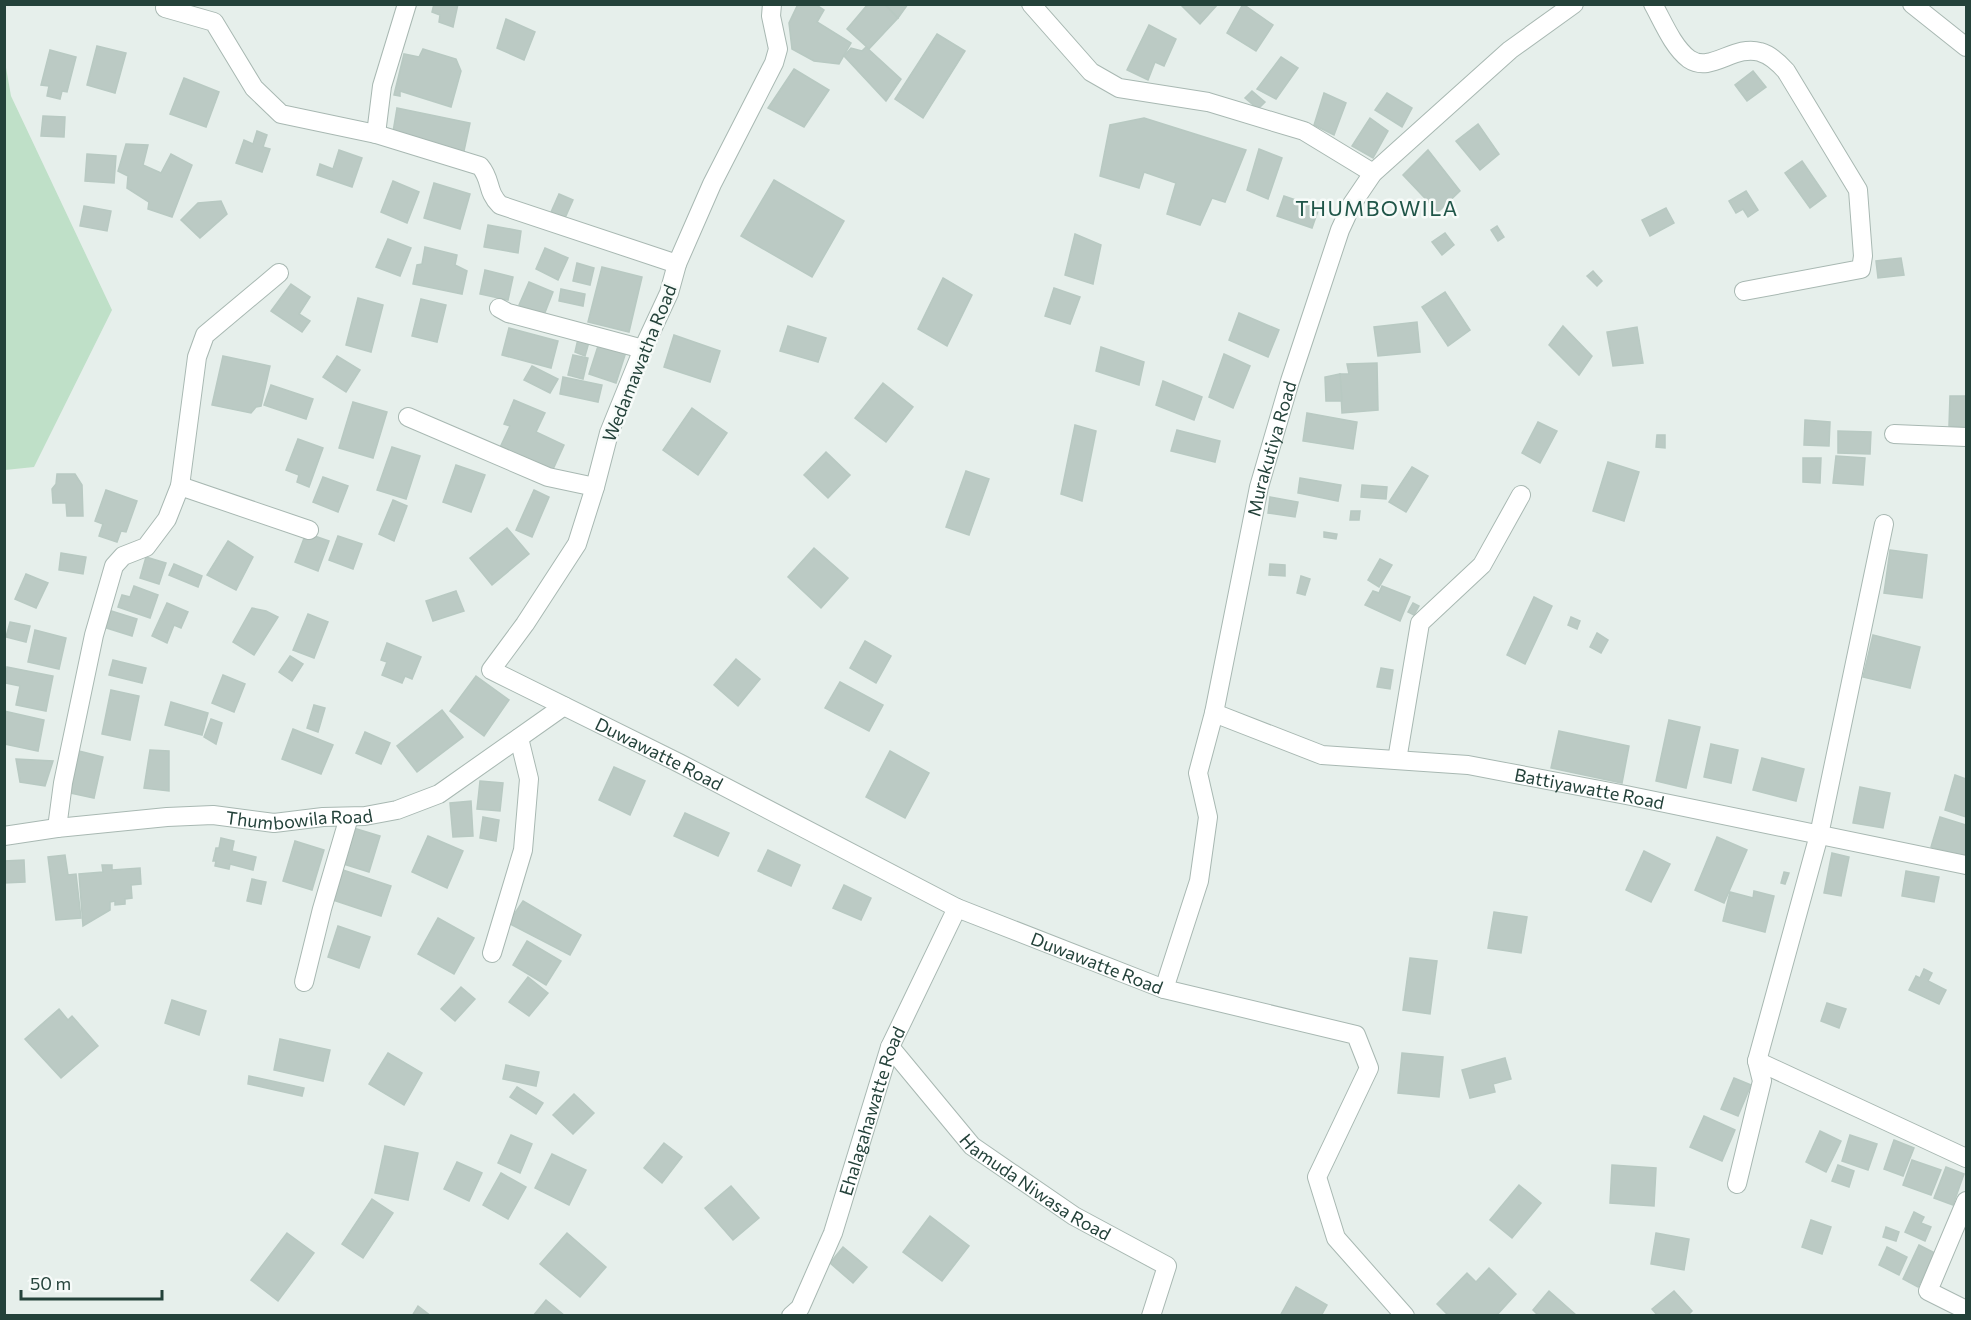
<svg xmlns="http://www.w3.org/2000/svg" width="1971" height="1320" font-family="Commissioner,sans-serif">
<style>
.green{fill:#bfe0c8}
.building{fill:#bbcac4;stroke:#b8c9c2;stroke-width:1.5}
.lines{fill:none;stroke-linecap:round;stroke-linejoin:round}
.minor-casing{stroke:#a8b8b2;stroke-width:20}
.minor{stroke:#fff;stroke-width:18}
.labels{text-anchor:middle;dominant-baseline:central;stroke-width:5;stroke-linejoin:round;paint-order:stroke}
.street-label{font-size:18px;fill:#24423a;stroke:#f7fbf9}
.quarter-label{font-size:21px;letter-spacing:1.5px;fill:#1f5548;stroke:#f7fbf9}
</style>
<rect width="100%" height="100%" fill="#e6efeb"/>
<polygon class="green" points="5,62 11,96 112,310 34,467 5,470"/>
<g class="building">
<polygon points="434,4 458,4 453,27 439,22 440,15 432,12"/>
<polygon points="798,4 815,4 824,10 817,22 851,43 839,64 814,61 792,49 789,23"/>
<polygon points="868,4 885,4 898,18 869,49 847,29"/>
<polygon points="885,4 908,4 898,18"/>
<polygon points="1180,4 1218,4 1200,24"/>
<polygon points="1243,4 1273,25 1256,51 1227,33"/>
<polygon points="506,19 535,32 524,60 497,48"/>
<polygon points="1149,25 1176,39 1164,66 1155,62 1148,80 1127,70"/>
<polygon points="937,34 965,51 923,118 895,99"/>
<polygon points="97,46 126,53 115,93 87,85"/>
<polygon points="866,47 901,79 886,101 844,56 851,48 862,51"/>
<polygon points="423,49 456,59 461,71 451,107 400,91 400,96 394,95 404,54 419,57"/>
<polygon points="50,50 76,57 67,92 62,91 60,99 47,96 49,86 41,85"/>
<polygon points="1281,57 1298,68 1276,99 1257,89"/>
<polygon points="794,69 829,90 804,127 768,108"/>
<polygon points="1753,71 1766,87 1747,101 1735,85"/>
<polygon points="184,78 219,92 206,127 170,114"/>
<polygon points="1252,91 1265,102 1258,109 1245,98"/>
<polygon points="1324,93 1346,103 1334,135 1314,125"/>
<polygon points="1387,93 1412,108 1402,127 1375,110"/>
<polygon points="397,108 470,123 464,151 392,138"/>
<polygon points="43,116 65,117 64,137 41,136"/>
<polygon points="1144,118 1246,150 1225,202 1212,198 1200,225 1167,214 1176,183 1144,172 1139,188 1100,176 1110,125"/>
<polygon points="1370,118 1388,131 1373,158 1352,146"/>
<polygon points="1478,124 1499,154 1480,170 1456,141"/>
<polygon points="257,131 267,135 263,147 270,149 262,172 236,163 244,140 253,144"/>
<polygon points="126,144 148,145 143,165 161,173 171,154 192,165 172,217 148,209 149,202 127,188 128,176 118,171"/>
<polygon points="1259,149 1282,158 1268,199 1247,190"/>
<polygon points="339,150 362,158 352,187 317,175 320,164 333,169"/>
<polygon points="1428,150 1460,191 1438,212 1403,175"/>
<polygon points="87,154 116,156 114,183 85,181"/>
<polygon points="1802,161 1826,196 1810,208 1785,173"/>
<polygon points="774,180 844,221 812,277 741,236"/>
<polygon points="393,181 419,192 407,223 381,212"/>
<polygon points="434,183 470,194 460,229 424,218"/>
<polygon points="1746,191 1758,210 1748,217 1743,209 1736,213 1729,201"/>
<polygon points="559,194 573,200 565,218 551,212"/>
<polygon points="1284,196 1319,208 1312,228 1277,216"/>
<polygon points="221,201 227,214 200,238 181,220 198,203"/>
<polygon points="84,206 111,211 107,231 80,226"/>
<polygon points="1666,208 1674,223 1650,236 1642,220"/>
<polygon points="488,225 521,231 518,253 484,247"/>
<polygon points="1497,226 1504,237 1498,241 1491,230"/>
<polygon points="1445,233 1454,245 1442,255 1432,242"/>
<polygon points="1075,234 1101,245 1093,284 1065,275"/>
<polygon points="388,239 411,248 400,276 376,267"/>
<polygon points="425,247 457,255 455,265 467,271 462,294 413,284 417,265 422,264"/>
<polygon points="545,248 568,258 558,280 536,269"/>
<polygon points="1901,258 1904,275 1878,278 1876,261"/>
<polygon points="577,263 594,268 590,285 573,281"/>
<polygon points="602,267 642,277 629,332 588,322"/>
<polygon points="485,270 513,277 508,300 480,294"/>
<polygon points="1593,271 1602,281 1597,286 1587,276"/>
<polygon points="943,278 972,295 947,346 918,329"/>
<polygon points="529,282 553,292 544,315 519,305"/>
<polygon points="291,284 310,297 299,314 310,321 302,332 271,311"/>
<polygon points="1054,288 1080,297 1070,324 1045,316"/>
<polygon points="561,289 585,294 583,306 559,301"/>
<polygon points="1445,292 1470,330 1448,346 1422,307"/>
<polygon points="358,298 383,305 371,352 346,345"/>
<polygon points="421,299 446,305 437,342 412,336"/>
<polygon points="1239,313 1279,330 1268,357 1229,340"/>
<polygon points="1417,322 1420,352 1378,356 1374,327"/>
<polygon points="788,326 826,338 818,362 780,351"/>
<polygon points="1563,326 1592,356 1579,375 1549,345"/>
<polygon points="1637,327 1643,363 1613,366 1607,332"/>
<polygon points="509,328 558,341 551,368 502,355"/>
<polygon points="674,335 720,351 710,382 664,367"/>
<polygon points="578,339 589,342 585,356 575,352"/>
<polygon points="599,343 626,352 616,383 589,374"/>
<polygon points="1101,347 1144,362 1139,385 1096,371"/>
<polygon points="1224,354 1250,366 1233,408 1209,397"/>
<polygon points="573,355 588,358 583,379 568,375"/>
<polygon points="223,356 270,366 261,406 256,407 251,413 212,405"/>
<polygon points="337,356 360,370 346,392 323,377"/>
<polygon points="1377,363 1378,410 1342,413 1340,374 1349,374 1347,364"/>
<polygon points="532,366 558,379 550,393 524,380"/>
<polygon points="1340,374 1342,401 1326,401 1325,377"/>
<polygon points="563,377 602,385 598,402 560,394"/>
<polygon points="1163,381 1202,397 1194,420 1156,405"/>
<polygon points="883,383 913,407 886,442 855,418"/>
<polygon points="271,385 313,399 306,419 264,405"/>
<polygon points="1950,396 1966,396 1966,427 1949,426"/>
<polygon points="514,400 545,413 536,432 564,445 550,476 498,452 510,426 504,424"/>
<polygon points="353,402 387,412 373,458 339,448"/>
<polygon points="692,408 727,433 698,475 663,450"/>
<polygon points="1307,413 1357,422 1353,449 1303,441"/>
<polygon points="1805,420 1830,422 1829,446 1804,445"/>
<polygon points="1538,422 1557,431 1540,463 1522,453"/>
<polygon points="1075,425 1096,431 1082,501 1061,494"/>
<polygon points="1177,430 1220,441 1215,462 1171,451"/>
<polygon points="1838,431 1871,432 1870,454 1838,453"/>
<polygon points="1657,435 1665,435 1665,448 1656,447"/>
<polygon points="298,439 323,448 309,487 297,482 299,475 286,470"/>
<polygon points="392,447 420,456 406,499 377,490"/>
<polygon points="826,452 850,475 828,498 804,475"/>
<polygon points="1836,456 1865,458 1863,485 1833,483"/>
<polygon points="1803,458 1821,458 1820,483 1803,482"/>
<polygon points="1608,462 1639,472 1624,521 1593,511"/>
<polygon points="456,465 485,475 471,512 443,502"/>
<polygon points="1412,467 1428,476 1406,512 1389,502"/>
<polygon points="966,471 989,479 969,535 946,527"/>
<polygon points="57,474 75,474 82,485 83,516 67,516 66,503 53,503 52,489 56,484"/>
<polygon points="323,477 348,486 338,512 313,502"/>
<polygon points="1300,478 1341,485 1338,501 1298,493"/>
<polygon points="1362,485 1387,487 1386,499 1361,497"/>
<polygon points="106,490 137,501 126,532 121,531 117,542 99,536 103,524 95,521"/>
<polygon points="534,490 549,497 532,537 516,530"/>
<polygon points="1270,497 1298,502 1295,517 1268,513"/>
<polygon points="393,500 407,506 394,541 379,534"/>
<polygon points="1351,511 1360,511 1359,520 1350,520"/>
<polygon points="507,528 529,554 492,585 470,558"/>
<polygon points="1324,532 1337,534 1336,539 1324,537"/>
<polygon points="306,533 329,541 318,571 295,562"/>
<polygon points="338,536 362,544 353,569 329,560"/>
<polygon points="228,541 253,557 236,590 207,575"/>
<polygon points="814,548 848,578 821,608 788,577"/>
<polygon points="1890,550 1927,555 1922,598 1884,593"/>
<polygon points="61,553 86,557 83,574 59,570"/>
<polygon points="146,557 166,563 159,584 140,578"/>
<polygon points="1380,559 1392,565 1379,587 1368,580"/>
<polygon points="174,564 202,576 198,587 169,575"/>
<polygon points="1270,564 1285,565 1285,576 1269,575"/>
<polygon points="26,574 48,583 36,608 15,599"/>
<polygon points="1301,576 1310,579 1305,595 1297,593"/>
<polygon points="134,586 158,595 150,618 118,607 122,595 130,597"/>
<polygon points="1382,586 1410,597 1400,621 1365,605 1373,591 1379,593"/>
<polygon points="456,591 464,611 433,621 426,601"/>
<polygon points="1534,597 1552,606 1525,664 1507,655"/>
<polygon points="167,603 188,612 181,628 174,625 167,643 152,636"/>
<polygon points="1413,603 1419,606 1414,615 1408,612"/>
<polygon points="252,608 266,611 278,617 254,655 233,642"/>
<polygon points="105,609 137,619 132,636 100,626"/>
<polygon points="308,614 328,622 314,658 293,650"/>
<polygon points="1571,617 1580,621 1577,629 1568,625"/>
<polygon points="10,622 30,626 26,642 6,637"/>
<polygon points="35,630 66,638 59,669 28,662"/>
<polygon points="1597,633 1608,640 1601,653 1590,647"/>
<polygon points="1873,635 1920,647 1910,688 1863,677"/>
<polygon points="865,641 891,656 876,683 850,668"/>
<polygon points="387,643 421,657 412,679 405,676 402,683 382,675 387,662 381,660"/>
<polygon points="290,656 303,664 292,681 279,672"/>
<polygon points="736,659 760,679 738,706 714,685"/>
<polygon points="113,660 146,668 142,683 109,675"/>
<polygon points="7,667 53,676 46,711 16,705 20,686 5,683"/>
<polygon points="1381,668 1393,670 1390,689 1377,687"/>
<polygon points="223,675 245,684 234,712 212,703"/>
<polygon points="476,676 509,700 484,736 450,711"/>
<polygon points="840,682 883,705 869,731 825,708"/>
<polygon points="111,690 139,696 130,740 102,734"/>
<polygon points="171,702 208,713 202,735 165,725"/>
<polygon points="314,705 325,708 318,732 307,728"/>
<polygon points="442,710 463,737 417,772 397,746"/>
<polygon points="4,711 44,720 38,751 4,744"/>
<polygon points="211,719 222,723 216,744 204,737"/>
<polygon points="1669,720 1700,727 1686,788 1656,781"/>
<polygon points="293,729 333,745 321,774 282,759"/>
<polygon points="1559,731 1629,746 1622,783 1551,768"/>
<polygon points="365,732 390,743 381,764 356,753"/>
<polygon points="1711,744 1738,750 1731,783 1704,777"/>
<polygon points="150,750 169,751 169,791 144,788"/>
<polygon points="79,751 103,757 94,798 70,793"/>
<polygon points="890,751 929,773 905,818 866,797"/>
<polygon points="1762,758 1804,769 1796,801 1753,790"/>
<polygon points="16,759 53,761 45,786 20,782"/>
<polygon points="614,767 645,781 630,815 599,800"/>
<polygon points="1955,775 1966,779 1966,817 1945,810"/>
<polygon points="480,781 503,783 500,811 477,809"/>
<polygon points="1860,787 1890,793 1883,828 1853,823"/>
<polygon points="471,801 473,836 453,837 450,803"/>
<polygon points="685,813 729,833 718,856 674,836"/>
<polygon points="483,817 499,820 496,841 480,838"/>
<polygon points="1940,817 1966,825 1966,857 1931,847"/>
<polygon points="347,826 380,836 369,872 337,862"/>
<polygon points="428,836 463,851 447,888 412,872"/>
<polygon points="1717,837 1747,850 1724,903 1695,890"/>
<polygon points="221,838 234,841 232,851 256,857 253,870 230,864 229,869 215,866 216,861 213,861 216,848 219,848"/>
<polygon points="295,841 324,850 312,890 283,881"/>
<polygon points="768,850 800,865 791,886 758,871"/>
<polygon points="1644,851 1670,864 1651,902 1626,890"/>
<polygon points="1832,853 1849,857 1841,896 1824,893"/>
<polygon points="65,855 68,875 76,874 81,918 56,920 48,857"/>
<polygon points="24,860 25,882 4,883 4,861"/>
<polygon points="102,865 112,865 112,870 140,868 141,884 131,885 132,898 125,899 125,904 115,905 115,901 110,902 110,910 83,926 79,874 103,872"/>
<polygon points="337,868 391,886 381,916 327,898"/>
<polygon points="1906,871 1939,877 1934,902 1902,896"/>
<polygon points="1784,872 1789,873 1785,884 1781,883"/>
<polygon points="252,879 266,882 261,904 247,901"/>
<polygon points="844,885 871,898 861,920 833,908"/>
<polygon points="1754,891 1774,896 1765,932 1723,921 1730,892 1753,898"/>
<polygon points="523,901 581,935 570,955 508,923"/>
<polygon points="1494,912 1527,917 1521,953 1488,948"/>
<polygon points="438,918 474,938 454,974 418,954"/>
<polygon points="338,926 370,937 359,968 328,957"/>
<polygon points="527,941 561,961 546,985 513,965"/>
<polygon points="1410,958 1437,961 1430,1014 1403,1010"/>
<polygon points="1924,969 1932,973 1928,981 1946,990 1939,1004 1909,990 1916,976 1920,978"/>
<polygon points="528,977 548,993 529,1016 509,1002"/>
<polygon points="461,987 475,999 455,1021 441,1009"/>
<polygon points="172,1000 206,1011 199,1035 165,1023"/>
<polygon points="1827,1003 1846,1009 1839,1028 1821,1021"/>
<polygon points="59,1009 68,1020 72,1016 98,1046 61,1078 25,1039"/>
<polygon points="280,1039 330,1050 323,1081 274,1070"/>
<polygon points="388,1053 422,1073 404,1105 369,1084"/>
<polygon points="1402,1053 1443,1057 1439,1097 1398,1093"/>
<polygon points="1505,1058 1511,1079 1493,1084 1495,1092 1470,1098 1462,1070"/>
<polygon points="506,1065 539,1072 536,1086 503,1079"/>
<polygon points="249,1076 304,1088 302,1096 248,1084"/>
<polygon points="1734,1078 1751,1085 1738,1116 1721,1109"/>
<polygon points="517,1087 543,1103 536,1114 510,1097"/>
<polygon points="574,1094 594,1113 573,1134 553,1115"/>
<polygon points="1704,1116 1735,1130 1722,1161 1690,1147"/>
<polygon points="1820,1131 1841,1141 1826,1172 1806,1162"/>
<polygon points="511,1135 532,1144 520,1173 498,1163"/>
<polygon points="1850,1135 1877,1144 1868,1170 1842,1161"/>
<polygon points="1894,1140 1914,1148 1903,1176 1884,1169"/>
<polygon points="664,1143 682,1157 662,1183 644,1168"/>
<polygon points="385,1146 418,1153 408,1200 375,1193"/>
<polygon points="552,1154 586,1170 569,1205 535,1188"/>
<polygon points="1912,1160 1941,1170 1931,1195 1903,1185"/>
<polygon points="457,1162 482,1173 469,1201 444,1189"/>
<polygon points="1612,1165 1656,1168 1654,1206 1610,1203"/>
<polygon points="1838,1165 1854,1171 1849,1187 1832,1181"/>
<polygon points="1946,1167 1964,1174 1953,1205 1934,1198"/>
<polygon points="501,1173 526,1187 508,1219 483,1205"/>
<polygon points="1519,1185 1541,1203 1512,1238 1490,1220"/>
<polygon points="731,1186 759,1218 733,1240 705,1208"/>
<polygon points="372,1199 393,1213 363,1258 342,1244"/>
<polygon points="1914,1212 1924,1217 1921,1223 1931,1227 1925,1241 1905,1232"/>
<polygon points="930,1216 969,1246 942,1281 903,1252"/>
<polygon points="1811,1220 1831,1227 1822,1254 1802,1247"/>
<polygon points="1886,1227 1899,1232 1896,1241 1883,1237"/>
<polygon points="287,1233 314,1253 278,1301 251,1280"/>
<polygon points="567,1233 606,1267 580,1297 540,1264"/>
<polygon points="1656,1233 1689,1239 1684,1270 1651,1264"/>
<polygon points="1919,1245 1935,1253 1918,1287 1903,1279"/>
<polygon points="843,1247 867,1267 853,1283 830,1263"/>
<polygon points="1887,1247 1907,1257 1899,1275 1879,1265"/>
<polygon points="1489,1268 1516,1294 1496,1316 1449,1316 1437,1304 1467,1273 1476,1282"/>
<polygon points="1296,1287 1327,1305 1321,1316 1280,1316"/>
<polygon points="1549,1291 1576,1315 1575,1316 1539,1316 1533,1310"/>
<polygon points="1674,1291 1692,1311 1687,1316 1658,1316 1652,1309"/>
<polygon points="546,1300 565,1316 533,1316"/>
<polygon points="418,1306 431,1316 412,1316"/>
</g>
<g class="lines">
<g class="minor-casing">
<g id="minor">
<path id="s1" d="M 772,4 L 771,16 L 778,49 L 774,63 L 712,184 L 677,264 L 669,293 L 643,349 L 609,433 L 595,487 L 577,544 L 525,624 L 491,670 L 679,763 L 957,908 L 1164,989 L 1356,1035 L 1369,1068 L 1317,1177 L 1336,1238 L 1405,1316"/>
<polyline points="1031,4 1091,72 1119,88 1208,102 1304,131 1373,173"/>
<path d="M 1653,4 C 1663,22 1673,47 1689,59 C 1711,74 1734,44 1760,52 C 1771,55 1779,63 1786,71 L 1858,190 L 1863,256 L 1861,269 L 1744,291"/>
<polyline points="1912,4 1966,47"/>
<path d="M 165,8 L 214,22 L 254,88 L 281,114 L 376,134 L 480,166 C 492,180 486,191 500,205 L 677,264"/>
<polyline points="376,134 382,86 407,4"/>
<polyline points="499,308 508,313 643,349"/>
<polyline points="408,417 548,477 595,487"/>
<polyline points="1894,434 1966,437"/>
<polyline points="180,486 309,530"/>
<path id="s2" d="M 1214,713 L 1322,755 L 1468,765 L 1626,795 L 1966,865"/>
<polyline points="1397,760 1420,623 1482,565 1521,495"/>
<polyline points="57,828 63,783 94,635 114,566 123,556 146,547 167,519 180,486 197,357 205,335 279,273"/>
<path id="s3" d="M 4,836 L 57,828 L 167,817 L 213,815 L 274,823 L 323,817 L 365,816 L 397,810 L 439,794 L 564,706"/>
<polyline points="492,953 523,850 529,779 519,738"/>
<polyline points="304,982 322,909 349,817"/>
<path id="s4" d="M 1164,989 L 1199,881 L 1208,817 L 1198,773 L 1214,713 L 1259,487 L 1290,381 L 1340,230 L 1352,204 L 1373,173 L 1510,50 L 1574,4"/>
<path id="s5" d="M 890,1047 L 972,1146 L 1074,1216 L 1167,1266 L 1151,1316"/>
<polyline points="1757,1061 1966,1158"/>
<polyline points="1737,1184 1762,1081 1757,1061 1819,835 1884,524"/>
<polyline points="1966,1201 1928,1291 1966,1310"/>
<path id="s6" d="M 791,1316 L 800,1308 L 833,1233 L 890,1047 L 957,908"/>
</g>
</g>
<use href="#minor" class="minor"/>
</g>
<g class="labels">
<g class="street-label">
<text transform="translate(639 363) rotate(-68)">Wedamawatha Road</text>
<text stroke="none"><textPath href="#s4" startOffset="556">Murakutiya Road</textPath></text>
<text stroke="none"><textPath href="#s1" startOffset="922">Duwawatte Road</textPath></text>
<text stroke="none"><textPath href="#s2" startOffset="386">Battiyawatte Road</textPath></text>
<text stroke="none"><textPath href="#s3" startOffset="297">Thumbowila Road</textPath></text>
<text stroke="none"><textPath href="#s1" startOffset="1408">Duwawatte Road</textPath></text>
<text stroke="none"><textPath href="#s6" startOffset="222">Ehalagahawatte Road</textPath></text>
<text stroke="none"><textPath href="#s5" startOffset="204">Hamuda Niwasa Road</textPath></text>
</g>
<g class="quarter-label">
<text x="1377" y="207">THUMBOWILA</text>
</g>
</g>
<rect width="1971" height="1320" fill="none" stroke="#24423a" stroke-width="12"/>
<path d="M21 1290v9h141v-9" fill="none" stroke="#24423a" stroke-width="3"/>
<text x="30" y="1290" font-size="18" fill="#24423a" stroke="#f7fbf9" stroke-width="4.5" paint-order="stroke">50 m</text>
</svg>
